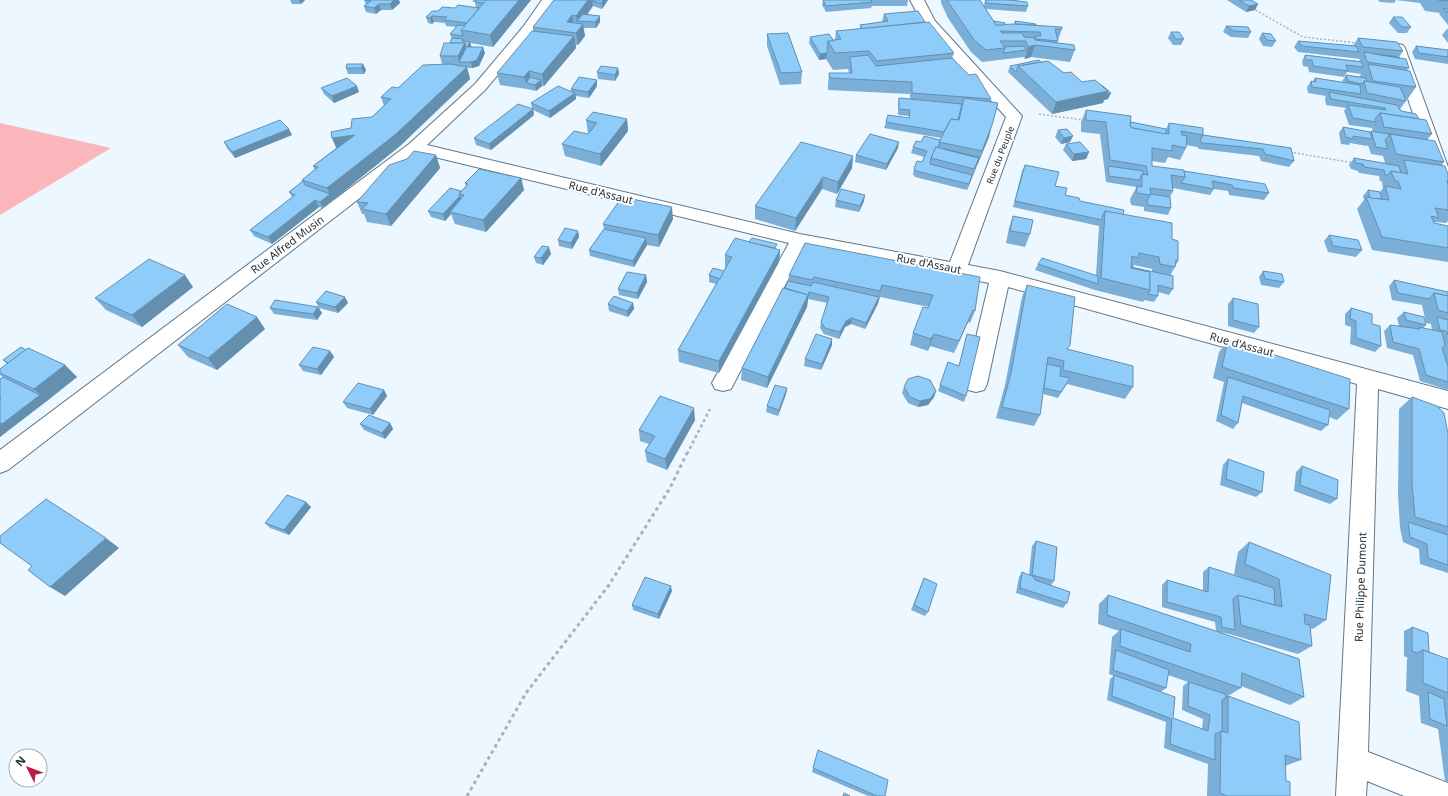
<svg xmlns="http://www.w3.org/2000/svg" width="1448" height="796" font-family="'Noto Sans',sans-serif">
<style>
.green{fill:#fbb6bb}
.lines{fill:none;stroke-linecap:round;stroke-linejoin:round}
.street-casing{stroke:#607788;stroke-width:2}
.path-far2{stroke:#a8b2b9;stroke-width:1.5;stroke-dasharray:2 2;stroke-linecap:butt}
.path-far1{stroke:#a8b2b9;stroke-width:2.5;stroke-dasharray:3 3;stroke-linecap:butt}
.path{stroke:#a8b2b9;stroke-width:3;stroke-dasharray:3.5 3.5;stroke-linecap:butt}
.street{fill:#fff;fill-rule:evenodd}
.wall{fill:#7bafd7;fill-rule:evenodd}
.shaded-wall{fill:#648faf}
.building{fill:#8fccfa;stroke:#648faf}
.labels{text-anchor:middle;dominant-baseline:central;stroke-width:4;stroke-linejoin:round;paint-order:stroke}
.far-street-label{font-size:9px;fill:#262f36;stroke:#fff}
.street-label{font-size:11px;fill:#262f36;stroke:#fff}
</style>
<rect width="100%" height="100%" fill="#edf7ff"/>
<polygon class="green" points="0,123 111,148 0,215"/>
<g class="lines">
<g class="street-casing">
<g id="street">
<polygon points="542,0 556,0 533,33 485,90 427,145 800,234 950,262 1006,117 924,26 910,0 924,0 935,21 1022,116 968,265 1000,271 1448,391 1448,409 1378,389 1368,752 1448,783 1448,796 1404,796 1367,781 1366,796 1336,796 1357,384 1008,287 987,384 984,390 976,392 968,390 965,384 989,283 805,247 731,389 723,391 715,389 712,383 789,243 418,153 8,470 0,473 0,450 409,144 475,84 523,27"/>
<polygon points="1398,44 1403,45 1405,48 1448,167 1448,196 1442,195 1439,191 1391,48 1393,45"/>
</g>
</g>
<g class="path-far2">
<polyline points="1252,8 1303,37 1357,43"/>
<polyline points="1039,114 1083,120"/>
<polyline points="1290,152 1354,163"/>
</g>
<polyline class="path-far1" points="687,454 710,409"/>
<polyline class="path" points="467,796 526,693 609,585 670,488 687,453"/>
<use href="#street" class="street"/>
</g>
<g class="wall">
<polygon points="290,0 305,0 301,4 292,4"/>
<polygon points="364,0 399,0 400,3 392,10 381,10 376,14 366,12 364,6 366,5"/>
<polygon points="473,0 531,0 493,47 470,43 471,47 485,53 479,66 472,68 467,68 470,79 400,146 323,208 319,207 272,244 254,236 250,230 292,197 289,192 303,181 302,180 315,170 313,166 336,148 351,128 372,117 384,106 381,97 442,64 440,56 450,43 452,39 450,34 456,27 446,26 445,23 434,22 432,24 428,23 426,17 438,11 455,8 476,8 475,2 473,2"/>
<polygon points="554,0 608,0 602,9 593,6 587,14 600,22 596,28 583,28 585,36 578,45 576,45 576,48 544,86 542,86 536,91 527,89 500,85 497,73 533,31 533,27"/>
<polygon points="823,0 908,0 907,6 872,6 871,8 826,12 822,5"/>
<polygon points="941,0 980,0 984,6 985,0 1017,0 1017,1 1028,6 1026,12 986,9 994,21 1005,25 1014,24 1015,21 1036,25 1062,29 1057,43 1075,50 1070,62 1031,57 1025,59 1024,57 982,62 971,52 948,18 941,3"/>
<polygon points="1227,0 1251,0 1258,4 1255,10 1246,12"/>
<polygon points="1378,0 1448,0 1448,25 1439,14 1440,13 1425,11 1420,3 1396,0 1394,3 1380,2"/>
<polygon points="884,14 925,22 954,53 952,58 991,99 990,102 989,137 967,190 915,177 913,174 914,168 922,162 924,157 911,153 913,147 921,142 940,140 941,138 884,128 886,122 909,118 909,116 898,115 898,104 899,98 910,99 910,94 828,90 828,85 829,73 849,73 848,69 833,70 826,59 819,60 809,43 810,37 835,40 836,31 860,29 860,25 882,22"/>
<polygon points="1393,17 1411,27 1407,33 1398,33 1389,23"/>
<polygon points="1226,26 1251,32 1248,38 1231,37 1223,32"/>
<polygon points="1447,29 1448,29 1448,43 1442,35"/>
<polygon points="1171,32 1184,39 1181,45 1173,45 1168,38"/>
<polygon points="1262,33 1276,41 1272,47 1263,46 1259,39"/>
<polygon points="767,34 802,72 801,84 780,85 767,46"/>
<polygon points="1358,38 1403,51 1399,57 1400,58 1409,68 1407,70 1416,87 1407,100 1406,99 1406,101 1400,109 1401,111 1419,119 1432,134 1427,140 1444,162 1442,165 1448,174 1448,221 1446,223 1435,222 1434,223 1448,226 1448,262 1372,250 1357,209 1364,200 1363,196 1368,190 1380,192 1383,188 1382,183 1383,182 1380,181 1379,176 1359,173 1358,171 1351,169 1349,165 1354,158 1385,163 1383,156 1371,154 1368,145 1367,146 1350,143 1349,145 1341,144 1339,133 1343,127 1370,132 1371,131 1373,132 1372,128 1349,125 1344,111 1346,108 1326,105 1325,98 1326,96 1308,93 1307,87 1311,81 1313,81 1315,78 1343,82 1342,81 1346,75 1360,77 1360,76 1361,74 1347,72 1344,77 1309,72 1308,67 1303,66 1302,61 1305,55 1359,61 1360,59 1298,52 1294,47 1298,41 1353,46"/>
<polygon points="1416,46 1448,50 1448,64 1415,59 1412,52"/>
<polygon points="1041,62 1082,82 1108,99 1104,100 1103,103 1052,114 1008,72 1010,66"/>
<polygon points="363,64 366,70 364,74 348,74 346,68"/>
<polygon points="618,68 619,74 615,81 598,79 597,72"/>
<polygon points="597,80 597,86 589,98 576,96 576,99 550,118 533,110 534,115 491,150 476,145 474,138 532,109 531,103 571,91 571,89"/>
<polygon points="321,88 359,92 334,103 324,94"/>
<polygon points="1086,110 1131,122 1166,129 1169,123 1203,135 1291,148 1294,161 1289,167 1261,161 1259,156 1199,149 1197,147 1186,145 1186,148 1180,160 1168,157 1165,163 1152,161 1152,166 1184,171 1269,193 1264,200 1229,195 1228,191 1214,189 1210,195 1173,188 1173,191 1170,197 1171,208 1168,215 1144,211 1144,207 1131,205 1130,199 1136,188 1136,187 1106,182 1100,134 1081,132 1081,122"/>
<polygon points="627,119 628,131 601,166 565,156 562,144 588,134 589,133 588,133 586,120"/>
<polygon points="1058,130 1070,142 1061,144 1055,137"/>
<polygon points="292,135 235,158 227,148 224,142"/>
<polygon points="1066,144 1089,152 1086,159 1072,161 1063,150"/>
<polygon points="898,148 886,170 855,162 856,155"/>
<polygon points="436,155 440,168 391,226 367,222 364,214 362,214 357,202"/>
<polygon points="853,156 852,168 837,194 822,189 795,231 755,219 755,206"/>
<path d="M 1025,165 L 1055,186 L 1065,195 L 1080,201 L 1123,215 L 1172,239 L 1178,261 L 1170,276 L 1173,289 L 1169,295 L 1158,292 L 1158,296 L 1154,302 L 1144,300 L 1143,302 L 1095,290 L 1035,270 L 1038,264 L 1096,276 L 1099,226 L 1013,207 L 1022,171 ZM 1134,265 L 1152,269 L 1152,272 L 1133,268 Z"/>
<polygon points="521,178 524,190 486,232 455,224 451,214 445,221 431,217 428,211 461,191 466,186 465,183"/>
<polygon points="836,200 864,201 859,212 835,207"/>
<polygon points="1013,216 1030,234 1025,247 1006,243 1009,228"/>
<polygon points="673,219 659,247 647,245 634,267 590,256 589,250 604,229 603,224"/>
<polygon points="578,231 579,237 572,249 559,246 558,240"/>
<polygon points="1329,235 1362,250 1356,257 1328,252 1324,241"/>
<polygon points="805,243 975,311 970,323 968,322 954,353 930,346 928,351 910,345 913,333 929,307 880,297 878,304 865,329 851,324 845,327 839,339 824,334 820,328 821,322 827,303 808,299 807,307 767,388 741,380 742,368 785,288 788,281 789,275"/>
<polygon points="777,249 780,250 779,262 719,373 679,362 678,350 716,284 709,282 709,275 724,271 726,268 725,268 725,255"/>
<polygon points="551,254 543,265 536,263 534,257"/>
<polygon points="1263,271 1284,282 1279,288 1261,285 1259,277"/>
<polygon points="646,275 647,282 638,299 619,295 618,289"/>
<polygon points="1394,280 1448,292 1448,390 1420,381 1413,355 1387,348 1384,331 1390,325 1399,326 1397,318 1404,312 1426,325 1423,328 1432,330 1431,324 1426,323 1422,305 1392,300 1389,286"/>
<polygon points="1027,285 1068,350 1133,387 1125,399 1067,384 1058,398 1043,394 1040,415 1034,426 996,418 1005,385 1022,297"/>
<polygon points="193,287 142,327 106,310 95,298"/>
<polygon points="1233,298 1259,327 1254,333 1228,326 1228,304"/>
<polygon points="316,302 348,303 338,313 319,308"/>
<polygon points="633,303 634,309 628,317 609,311 608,304"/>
<polygon points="318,307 322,313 317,320 274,314 270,308"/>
<polygon points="1351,308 1372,324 1381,346 1375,352 1350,344 1351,327 1345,325 1345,314"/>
<polygon points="265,329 217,370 188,357 178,345"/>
<polygon points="967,334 966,396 964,402 938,391 948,362 959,366 965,341"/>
<polygon points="832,339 832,345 821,370 804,366 805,359"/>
<polygon points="1228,340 1349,409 1337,420 1329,417 1328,425 1321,431 1242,403 1238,423 1233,429 1216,421 1224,382 1213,378 1219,352"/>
<polygon points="26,350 65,365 77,377 0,437 0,379 3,377 0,375 0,369 7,364 3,360"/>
<polygon points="330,351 334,357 321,375 303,371 299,365"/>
<polygon points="904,387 936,391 934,397 928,405 918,407 908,403 902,393"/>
<polygon points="787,388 786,394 778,416 766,412 767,406"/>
<polygon points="384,390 387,396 373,415 347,408 343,402"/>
<polygon points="1412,397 1448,434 1448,573 1420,564 1419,549 1403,542 1400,528 1398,495 1399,409"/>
<polygon points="695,420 667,470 647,462 645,451 649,444 640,441 639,430"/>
<polygon points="390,423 393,429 385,439 364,430 360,424"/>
<polygon points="1228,459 1262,492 1256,497 1220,485 1223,465"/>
<polygon points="1302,466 1337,499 1330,504 1294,491 1296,472"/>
<polygon points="311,507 289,535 270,528 265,523"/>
<polygon points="1036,541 1054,581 1051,585 1067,603 1063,608 1016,593 1019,577 1022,572 1029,575 1032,546"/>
<path d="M 1249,542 L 1326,620 L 1313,629 L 1310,628 L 1312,646 L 1298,654 L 1229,634 L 1219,632 L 1304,697 L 1290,705 L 1241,686 L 1241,688 L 1228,696 L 1301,760 L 1285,766 L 1286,781 L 1290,796 L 1207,796 L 1208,764 L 1164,748 L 1166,722 L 1107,700 L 1110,679 L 1114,676 L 1109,674 L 1112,637 L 1119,631 L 1098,624 L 1099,604 L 1108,595 L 1216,631 L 1215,622 L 1162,607 L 1162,585 L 1167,580 L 1203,591 L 1203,572 L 1209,567 L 1246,579 L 1234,574 L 1238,552 ZM 1168,675 L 1188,682 L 1183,686 L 1182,710 L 1203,719 L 1202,729 L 1173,718 L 1161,692 L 1166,688 Z"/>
<polygon points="924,578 928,612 925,616 911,610"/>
<polygon points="672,591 659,619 633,610 632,605"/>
<polygon points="1412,627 1429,652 1448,659 1448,782 1445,781 1438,729 1421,723 1419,696 1406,691 1407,659 1408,658 1404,656 1404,631"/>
<polygon points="818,750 885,796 868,796 812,772"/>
</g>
<g class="shaded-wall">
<polygon points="299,0 305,0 301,4"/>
<polygon points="394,0 399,0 400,3 392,10 390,4"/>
<polygon points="519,0 531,0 493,47 490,35"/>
<polygon points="588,0 597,0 592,1 593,6 582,22 577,21 576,16"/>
<polygon points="603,0 608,0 602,9 602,3"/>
<polygon points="379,4 381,10 376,14 374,8"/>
<polygon points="1258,4 1255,10 1246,12 1249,6"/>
<polygon points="572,15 574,27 567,22"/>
<polygon points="432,16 434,22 432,24 430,18"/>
<polygon points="600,16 600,22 596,28 595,22"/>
<polygon points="583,24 585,36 578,45 576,33"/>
<polygon points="574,36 576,48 544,86 542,74"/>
<polygon points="463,39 468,54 459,62 458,56"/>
<polygon points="470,42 472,48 467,47"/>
<polygon points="1035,45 1031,57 1025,59 1028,47"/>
<polygon points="483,47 485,53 479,66 472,68 471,62"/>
<polygon points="827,53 826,59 819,60 820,54"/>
<polygon points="363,64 366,70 364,74 361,68"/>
<polygon points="467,67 470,79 400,146 323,208 320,202 330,194 327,188"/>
<polygon points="618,68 619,74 615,81 615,75"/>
<polygon points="529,71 532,83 526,83 524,77"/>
<polygon points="541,80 542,86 536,91 535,85"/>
<polygon points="597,80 597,86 589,98 588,92"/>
<polygon points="357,86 359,92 334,103 332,96"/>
<polygon points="1108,91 1111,93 1108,99 1104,100 1103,103 1052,114 1056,102"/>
<polygon points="575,93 576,99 550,118 549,111"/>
<polygon points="533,109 534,115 491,150 489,144"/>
<polygon points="627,119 628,131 601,166 600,154"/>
<polygon points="992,125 989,137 975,170 982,151"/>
<polygon points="289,129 292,135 235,158 232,152"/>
<polygon points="355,135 337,150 332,138"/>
<polygon points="1073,136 1070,142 1061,144 1064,138"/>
<polygon points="899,142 898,148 886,170 887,164"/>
<polygon points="1089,152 1086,159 1072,161 1074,154"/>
<polygon points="436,155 440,168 391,226 386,214"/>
<polygon points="853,156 852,168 837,194 838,182"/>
<polygon points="979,158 975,170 967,190 969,184"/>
<polygon points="823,177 822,189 795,231 796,218"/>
<polygon points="521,178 524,190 486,232 483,220"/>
<polygon points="865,195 864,201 859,212 860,206"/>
<polygon points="460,196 462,202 450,212 451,214 445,221 443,214"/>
<polygon points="315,200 319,207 272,244 268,237"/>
<polygon points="672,207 673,219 659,247 658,235"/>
<polygon points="578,231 579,237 572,249 571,243"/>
<polygon points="646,238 647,245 634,267 633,261"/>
<polygon points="549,247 551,254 543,265 541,258"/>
<polygon points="780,250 779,262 719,373 719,361"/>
<polygon points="185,275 193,287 142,327 132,315"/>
<polygon points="646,275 647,282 638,299 637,293"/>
<polygon points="882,285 878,303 865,329 866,323 879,297"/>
<polygon points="809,292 807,307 767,388 768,377"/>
<polygon points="345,297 348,303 338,313 335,307"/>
<polygon points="633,303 634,309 628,317 627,311"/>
<polygon points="318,307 322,313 317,320 313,314"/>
<polygon points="973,310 968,322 954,353 959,341"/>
<polygon points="257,317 265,329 217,370 208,358"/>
<polygon points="852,318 851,324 845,327 839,339 840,332 846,321"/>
<polygon points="934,334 930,346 928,351 931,339"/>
<polygon points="832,339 832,345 821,370 822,364"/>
<polygon points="330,351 334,357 321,375 317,369"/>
<polygon points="65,365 77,377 47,401 34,389"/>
<polygon points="787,388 786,394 778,416 779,410"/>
<polygon points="384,390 387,396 373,415 370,409"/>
<polygon points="936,391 934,397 928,405 918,407 920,401"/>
<polygon points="40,395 47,401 9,430 2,424"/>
<polygon points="694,408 695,420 667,470 665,459"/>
<polygon points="0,423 9,430 0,437"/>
<polygon points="390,423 393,429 385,439 382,433"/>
<polygon points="306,502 311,507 289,535 284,530"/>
<polygon points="106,538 119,548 65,596 50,587"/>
<polygon points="671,586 672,591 659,619 658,614"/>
</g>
<g class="building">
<polygon points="365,0 394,0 390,4 379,4 374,8 364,6 371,1"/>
<polygon points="477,0 486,0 484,3 475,2"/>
<polygon points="486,0 519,0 490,35 461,30"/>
<polygon points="554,0 588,0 576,16 572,15 567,22 583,24 576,33 533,27"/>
<polygon points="593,0 603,0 602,3 592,1"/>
<polygon points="823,0 871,0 872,2 826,6"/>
<polygon points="947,0 980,0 996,25 1014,24 1062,27 1062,29 1055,29 1058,41 1036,39 1035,36 1041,36 1040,32 1000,31 1002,33 1022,33 1024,37 1035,38 1035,40 1074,45 1075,50 1035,45 1028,47 1026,41 1000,41 1005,48 986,50 974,40 951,6"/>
<polygon points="986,0 1009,0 1027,2 1028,6 985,3"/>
<polygon points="1239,0 1251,0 1258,4 1249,6"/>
<polygon points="1438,0 1448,0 1448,1"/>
<polygon points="458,5 479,8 467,23 444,20 447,17 432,16 430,18 426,17 432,11 438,11 442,7 455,8"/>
<polygon points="1443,8 1448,9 1448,13"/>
<polygon points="918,11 925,22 862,29 860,25 888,21 884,14"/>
<polygon points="583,14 600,16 595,22 577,21"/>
<polygon points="1393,17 1402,17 1411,27 1402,27"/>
<polygon points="994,21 1005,23 1005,25 996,25"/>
<polygon points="1015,21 1036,24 1036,25 1016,24"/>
<polygon points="929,22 954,53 877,61 869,51 835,53 828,41 841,39 836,31"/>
<polygon points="458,25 465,26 461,30 463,36 450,34"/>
<polygon points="1226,26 1248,27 1251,32 1234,31"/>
<polygon points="532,31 574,36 542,74 529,71 524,77 497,73"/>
<polygon points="1171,32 1179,32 1184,39 1176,39"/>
<polygon points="788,33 802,72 781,73 767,34"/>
<polygon points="1262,33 1271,34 1276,41 1267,40"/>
<polygon points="829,34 834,41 828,41 827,53 820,54 810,37"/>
<polygon points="452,38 463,39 462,41 470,42 467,47 483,47 477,60 471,62 459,62 466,48 465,43 450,43"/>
<polygon points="1358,38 1397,42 1403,51 1363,47"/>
<polygon points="1298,41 1356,46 1359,52 1302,46"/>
<polygon points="444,43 465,43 458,56 440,56"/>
<polygon points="1024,46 1026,50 1003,53 1005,48 1004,47"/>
<polygon points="1416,46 1448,50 1448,57 1419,53"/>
<polygon points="1364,52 1406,59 1409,68 1367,62"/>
<polygon points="1375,54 1399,57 1400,58 1381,55"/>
<polygon points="868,55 876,66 952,58 969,75 976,74 991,99 912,93 912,82 830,78 829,73 852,73 850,57"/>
<polygon points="1305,55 1361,62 1364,67 1346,65 1348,71 1313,66 1312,60 1306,60"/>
<polygon points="1039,60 1041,62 1018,66 1016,72 1010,66"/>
<polygon points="1048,61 1064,73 1071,72 1082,82 1095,80 1108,91 1056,102 1018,66"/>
<polygon points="347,64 363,64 361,68 346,68"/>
<polygon points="450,64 467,67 396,134 327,188 302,180 318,167 313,166 355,135 332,138 331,132 351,128 352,119 372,117 391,99 381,97 392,87 398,88 423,65"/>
<polygon points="1368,64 1410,71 1416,87 1373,81"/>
<polygon points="601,66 618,68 615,75 597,72"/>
<polygon points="1346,75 1366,78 1367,82 1364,81 1362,84 1348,81"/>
<polygon points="530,77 541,80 535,85 526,83"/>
<polygon points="579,77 597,80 588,92 571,89"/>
<polygon points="347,78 357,86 332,96 321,88"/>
<polygon points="1315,78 1360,85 1361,94 1312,87 1311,81 1316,82"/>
<polygon points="1364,81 1400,87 1406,101 1367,93"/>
<polygon points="558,86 575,93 549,111 531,103"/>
<polygon points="1102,86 1103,86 1111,93 1107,94 1108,91"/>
<polygon points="1329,92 1397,105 1401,111 1416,114 1419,119 1380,113 1375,119 1376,122 1353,118 1348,105 1386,110 1385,108 1331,99"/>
<polygon points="899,98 962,104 958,120 951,119 944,132 886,122 888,115 909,118 910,110 899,109"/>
<polygon points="964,98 998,103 992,125 982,151 939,142 951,119 959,120"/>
<polygon points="518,104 533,109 489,144 474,138"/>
<polygon points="1086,110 1131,116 1130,126 1133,128 1169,134 1169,123 1203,128 1203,135 1181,131 1182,135 1187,136 1186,148 1172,145 1172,151 1152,148 1152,166 1184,170 1185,177 1171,175 1173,191 1150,188 1151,195 1137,193 1137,186 1142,187 1142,174 1148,175 1146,166 1110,160 1106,122 1086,120"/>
<polygon points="593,112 627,119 600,154 562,144 574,131 588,134 597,123 586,120"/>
<polygon points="1380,113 1426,120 1432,134 1384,127"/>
<polygon points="280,120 289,129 232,152 224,142"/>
<polygon points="1131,122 1166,129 1166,134 1133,128 1130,126"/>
<polygon points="1343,127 1370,132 1372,139 1353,136 1353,139 1346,137"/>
<polygon points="1067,129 1073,136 1064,138 1058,130"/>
<polygon points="1371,131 1406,137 1390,134 1385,140 1388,149 1376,147"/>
<polygon points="870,134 899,142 887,164 856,155"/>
<polygon points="1390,134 1435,141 1444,162 1396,154"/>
<polygon points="1203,135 1291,148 1294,161 1265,154 1263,149 1203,143 1200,141"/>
<polygon points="924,136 940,140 938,148 936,147 931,158 930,164 972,175 969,184 916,171 914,168 917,161 922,162 927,151 913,147 916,141 921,142"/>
<polygon points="801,142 853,156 838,182 823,177 796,218 755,206"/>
<polygon points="1080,142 1089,152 1074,154 1066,144"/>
<polygon points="936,147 979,158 974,169 931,158"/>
<polygon points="944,149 980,157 977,164 979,158"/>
<polygon points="414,151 436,155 386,214 362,209 368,203 357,202 389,165 407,159"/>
<polygon points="1354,158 1399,166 1401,173 1391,171 1388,175 1385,175 1384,170 1364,167 1363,164 1356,163"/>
<polygon points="1404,160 1445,166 1448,174 1448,181 1447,180 1448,185 1448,210 1435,208 1439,218 1431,216 1434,223 1448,226 1448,248 1382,237 1366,197 1389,200 1385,186 1401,189 1398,181 1395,181 1391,171 1408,174"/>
<polygon points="1025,165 1059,172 1055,186 1067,188 1065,195 1079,198 1080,201 1124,210 1123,215 1105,211 1102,217 1102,220 1015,201"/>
<polygon points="1108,166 1143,171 1144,175 1142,174 1139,180 1109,176"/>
<polygon points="479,169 521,178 483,220 450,212 464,195 459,194 468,184 465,183"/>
<polygon points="1184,171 1265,184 1269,193 1233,188 1232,185 1212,181 1214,189 1181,183 1185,177"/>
<polygon points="303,181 305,185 330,194 320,202 315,200 268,237 250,230 295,195 289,192"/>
<polygon points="450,188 461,191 459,194 460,196 443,214 428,211"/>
<polygon points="841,189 865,195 860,206 836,200"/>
<polygon points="1368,190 1380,192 1382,199 1370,198"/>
<polygon points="1151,194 1170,197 1171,208 1148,205 1147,201"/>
<polygon points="622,197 672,207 658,235 603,224"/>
<polygon points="1105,211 1172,223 1172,239 1178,241 1178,261 1176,260 1175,267 1160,264 1159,257 1139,253 1138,258 1132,256 1131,268 1150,272 1150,290 1101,278"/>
<polygon points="1013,216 1033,220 1030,234 1010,231"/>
<polygon points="565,228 578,231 571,243 558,240"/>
<polygon points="604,229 646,238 633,261 589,250"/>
<polygon points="1329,235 1358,240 1362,250 1333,246"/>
<polygon points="735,238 780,250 719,361 678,350 732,257 725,255"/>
<polygon points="752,238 777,244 775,248 749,242"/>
<polygon points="805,243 980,277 975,311 973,310 959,341 934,334 931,339 913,333 923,307 928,308 933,295 882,285 880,291 814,277 812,280 789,275"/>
<polygon points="542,246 549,247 541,258 534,257"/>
<polygon points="1042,258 1098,276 1098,284 1038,264"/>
<polygon points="149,259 185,275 132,315 95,298"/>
<polygon points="1131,267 1173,276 1173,289 1158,285 1158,296 1148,294 1150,290 1150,272 1131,268"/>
<polygon points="713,268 724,271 720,279 709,275"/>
<polygon points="1263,271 1282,274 1284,282 1265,279"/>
<polygon points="627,272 646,275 637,293 618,289"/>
<polygon points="1394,280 1448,292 1448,296 1434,293 1429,299 1398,293"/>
<polygon points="788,281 811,286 813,282 879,297 866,323 852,318 846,321 840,332 825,328 821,322 829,297 809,292 808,295 785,288"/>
<polygon points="1027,285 1075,297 1070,345 1067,349 1133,366 1133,387 1063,370 1064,361 1048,357 1040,415 1002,407 1011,373"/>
<polygon points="783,288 808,295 768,377 742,368"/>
<polygon points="326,291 345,297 335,307 316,302"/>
<polygon points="1434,293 1448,296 1448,313 1438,310"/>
<polygon points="614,296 633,303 627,311 608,304"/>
<polygon points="1233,298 1258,304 1259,327 1233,320"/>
<polygon points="275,300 318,307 313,314 270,308"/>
<polygon points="227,304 257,317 208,358 178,345"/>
<polygon points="1351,308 1372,314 1372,324 1380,326 1381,346 1356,338 1356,321 1350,319"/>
<polygon points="1404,312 1424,317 1426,325 1406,320"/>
<polygon points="1437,317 1448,320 1448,335 1446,331 1440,330"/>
<polygon points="1390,325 1420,329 1419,327 1442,332 1445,345 1442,348 1448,366 1448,382 1426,375 1419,349 1393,342"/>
<polygon points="816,334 832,339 822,364 805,359"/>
<polygon points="967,334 980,337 966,396 940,385 948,362 959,366"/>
<polygon points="1228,340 1350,379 1349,409 1222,367"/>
<polygon points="21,347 26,350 8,363 3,360"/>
<polygon points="313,347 330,351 317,369 299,365"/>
<polygon points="28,348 65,365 34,389 0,373 0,369"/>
<polygon points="1047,364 1061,367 1060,376 1070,378 1061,392 1044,388"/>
<polygon points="918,376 930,380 936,391 930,399 920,401 910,397 904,387 908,379"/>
<polygon points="3,377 40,395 2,424 0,423 0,399 1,399 0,398 0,379"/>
<polygon points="1228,377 1330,410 1328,425 1243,396 1238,423 1221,415"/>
<polygon points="358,383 384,390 370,409 343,402"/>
<polygon points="775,385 787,388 779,410 767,406"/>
<polygon points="660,396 694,408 665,459 645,451 655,436 639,430"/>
<polygon points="1412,397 1437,406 1444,413 1448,434 1448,527 1415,517 1412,484"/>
<polygon points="369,415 390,423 382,433 360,424"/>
<polygon points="1228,459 1264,472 1262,492 1226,479"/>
<polygon points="1302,466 1338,480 1337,499 1300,485"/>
<polygon points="287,495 306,502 284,530 265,523"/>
<polygon points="46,499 106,538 50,587 28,570 32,566 0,543 0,536"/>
<polygon points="1408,522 1448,535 1448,565 1428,558 1427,544 1410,537"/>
<polygon points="1036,541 1057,547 1054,581 1032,575"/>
<polygon points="1249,542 1331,575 1326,620 1304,614 1305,624 1310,625 1312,646 1241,625 1238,595 1282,607 1279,579 1245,564"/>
<polygon points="1209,567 1274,588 1275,605 1238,595 1233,599 1235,630 1222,627 1221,617 1167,602 1167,580 1208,592"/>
<polygon points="1022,572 1034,577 1035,580 1070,592 1067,603 1020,588"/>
<polygon points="645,577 671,586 658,614 632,605"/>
<polygon points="924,578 937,584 928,612 914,605"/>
<polygon points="1108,595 1299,659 1304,697 1242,673 1241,688 1120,646 1121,629 1190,652 1191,644 1107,615"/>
<polygon points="1412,627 1428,633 1429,652 1423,650 1417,653 1412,651"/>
<polygon points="1116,650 1169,670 1166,688 1113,670"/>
<polygon points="1423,650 1448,659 1448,693 1423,683"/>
<polygon points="1114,675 1175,697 1173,718 1208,731 1210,715 1188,706 1189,682 1225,694 1226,698 1222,700 1222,731 1215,734 1215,760 1170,744 1172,719 1112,696"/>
<polygon points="1428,692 1444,699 1447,726 1430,719"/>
<polygon points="1228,696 1299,722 1301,760 1285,755 1286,781 1290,782 1290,796 1227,796 1220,793 1221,731 1228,733"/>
<polygon points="818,750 888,780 885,796 877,796 813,768"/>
<polygon points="844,793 850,796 843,796"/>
</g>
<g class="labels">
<g class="far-street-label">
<text transform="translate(1000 155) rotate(-69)">Rue du Peuple</text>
</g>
<g class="street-label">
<text transform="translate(601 192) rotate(14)">Rue d'Assaut</text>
<text transform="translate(287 244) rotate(-37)">Rue Alfred Musin</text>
<text transform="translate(929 263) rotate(11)">Rue d'Assaut</text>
<text transform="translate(1242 344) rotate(15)">Rue d'Assaut</text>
<text transform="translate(1360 587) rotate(-88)">Rue Philippe Dumont</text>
</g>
</g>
<g transform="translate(28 768) rotate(312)"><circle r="19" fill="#ffffff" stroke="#a8acaf"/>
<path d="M0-3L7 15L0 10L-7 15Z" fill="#b42143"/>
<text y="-6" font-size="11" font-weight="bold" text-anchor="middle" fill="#262f36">N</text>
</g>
</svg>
